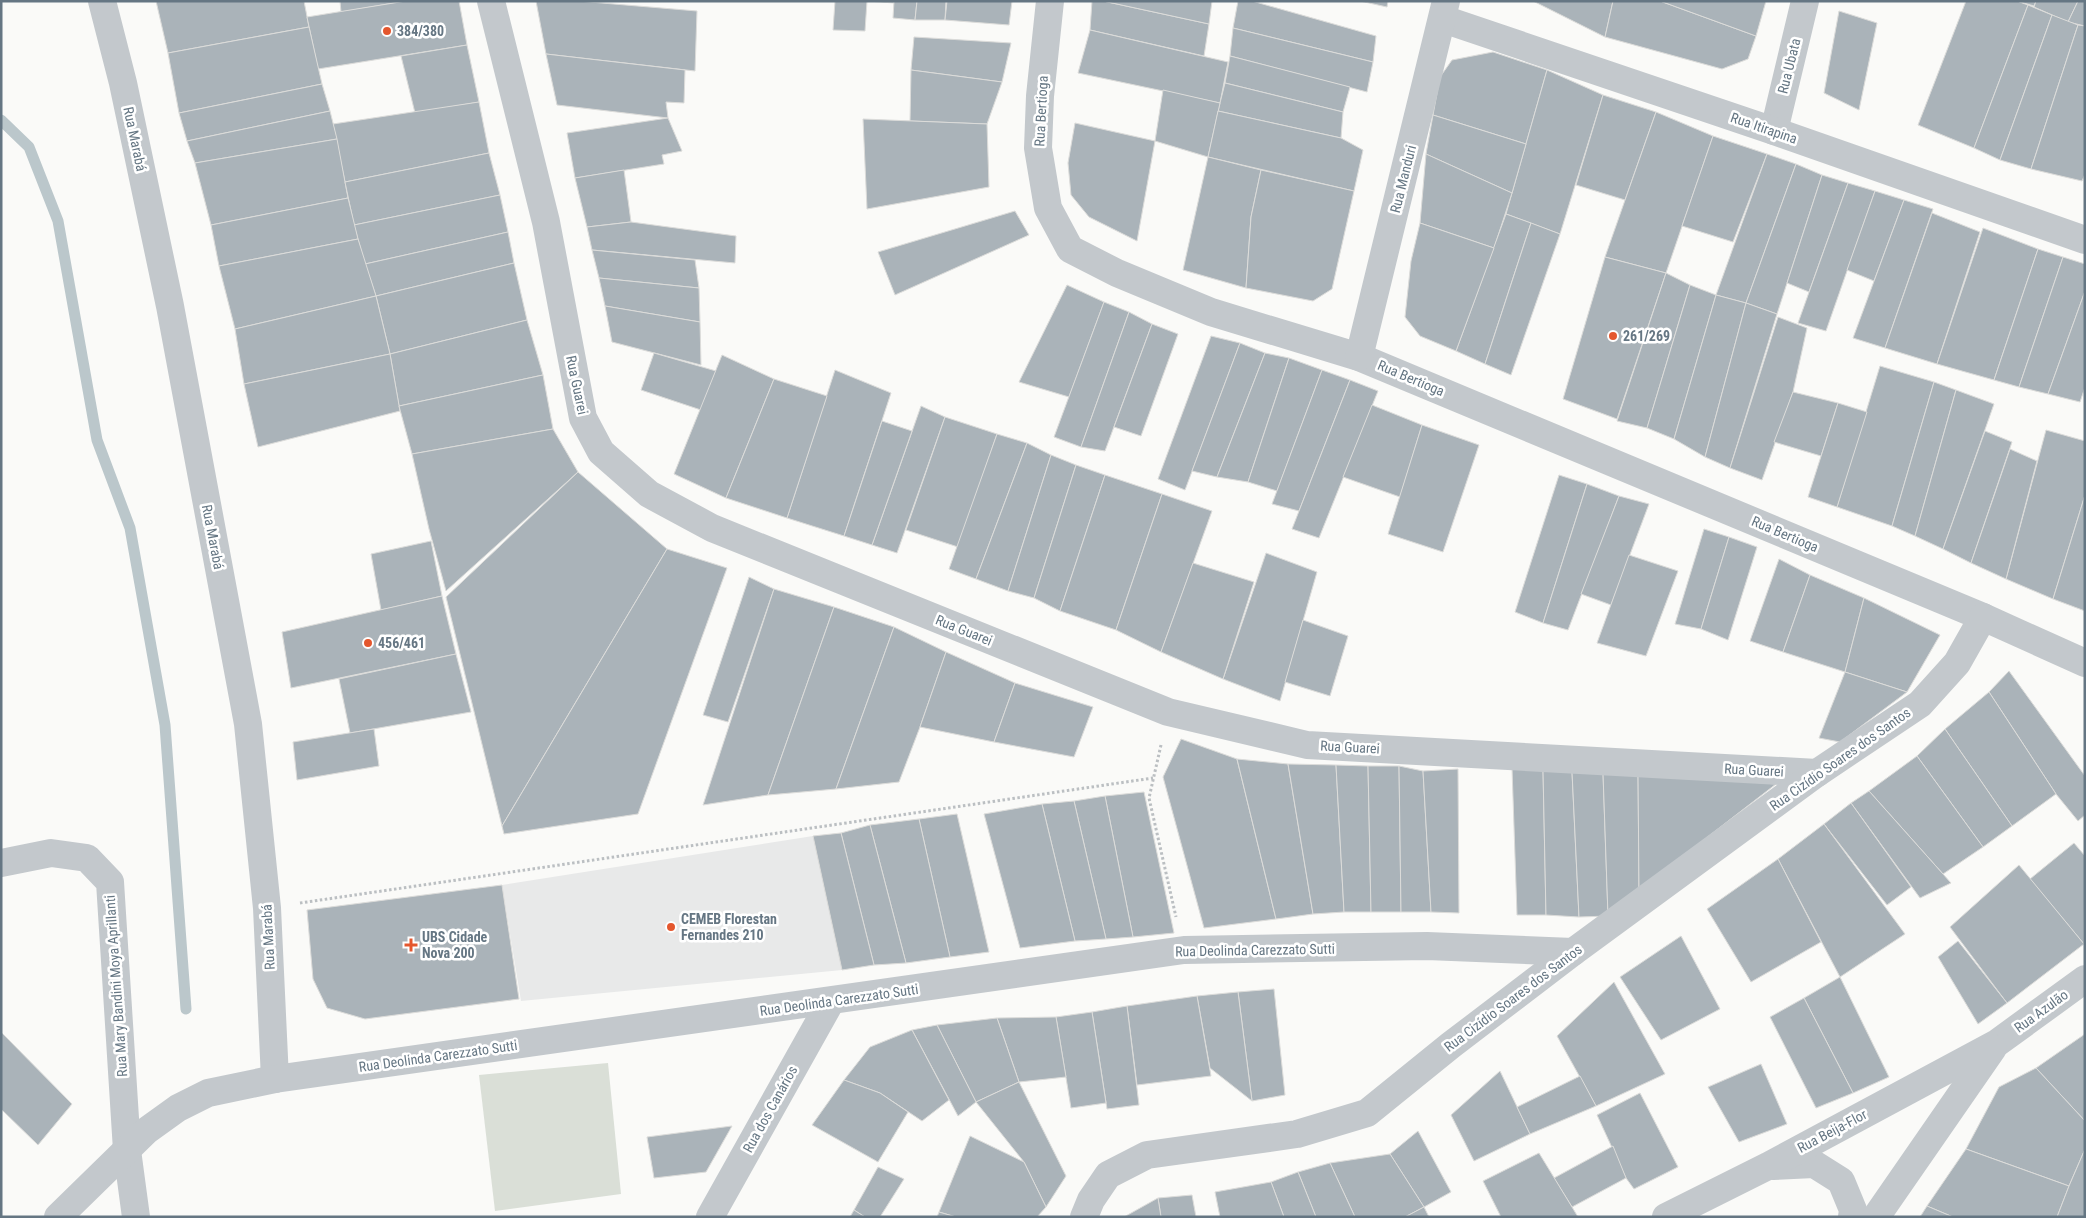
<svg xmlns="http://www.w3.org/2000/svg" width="2086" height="1218" font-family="'Roboto Condensed',sans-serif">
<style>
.built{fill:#e8e9e9}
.green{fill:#dadfd7}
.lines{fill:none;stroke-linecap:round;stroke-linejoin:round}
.stream{stroke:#bbc7cb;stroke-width:11}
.building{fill:#aab3b9;stroke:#dcdcda}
.path{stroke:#bbbfc2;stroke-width:3;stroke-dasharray:2.5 2.5;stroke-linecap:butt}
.minor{stroke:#c3c8cc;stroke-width:28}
.tertiary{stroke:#c3c8cc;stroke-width:28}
.poi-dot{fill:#e4572e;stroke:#fff;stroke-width:2}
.labels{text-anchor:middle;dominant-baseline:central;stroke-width:5;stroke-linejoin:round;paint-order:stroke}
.poi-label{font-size:14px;font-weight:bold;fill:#657683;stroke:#fff;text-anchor:start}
.street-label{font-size:14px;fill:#657683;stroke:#fff}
</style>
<rect width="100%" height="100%" fill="#fafaf8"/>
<polygon class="built" points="813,836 842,970 521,1001 502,885"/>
<polygon class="green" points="608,1063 621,1194 495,1211 479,1075"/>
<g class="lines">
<polyline class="stream" points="1,120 29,147 58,221 97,440 130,528 165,725 186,1009"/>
</g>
<g class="building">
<polygon points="156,1 304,1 309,27 168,53"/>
<polygon points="340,1 406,1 341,12"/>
<polygon points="406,1 459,1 467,45 318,69 307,17"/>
<polygon points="536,1 578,1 697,11 695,71 546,54"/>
<polygon points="835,1 867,1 865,31 833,30"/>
<polygon points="868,1 894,1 894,3"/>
<polygon points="894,1 917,1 915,20 893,18"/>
<polygon points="917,1 946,1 945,20 915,20"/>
<polygon points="947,1 1012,1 1009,25 945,20"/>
<polygon points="1092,1 1103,1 1209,24 1204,56 1090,30"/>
<polygon points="1103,1 1212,1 1209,24"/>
<polygon points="1238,1 1252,1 1376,36 1373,62 1233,28"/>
<polygon points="1360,1 1388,1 1387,7"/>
<polygon points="1533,1 1613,1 1605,37"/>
<polygon points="1613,1 1660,1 1756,36 1748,59 1722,69 1605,37"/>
<polygon points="1660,1 1766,1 1756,36"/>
<polygon points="1966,1 2017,1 2028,5 1974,148 1918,125"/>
<polygon points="2017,1 2036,1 2034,6"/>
<polygon points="2036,1 2078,1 2068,22 2034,7"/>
<polygon points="2078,1 2085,1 2085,26 2068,22"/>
<polygon points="2028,5 2052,15 2000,160 1974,148"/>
<polygon points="1839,11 1877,23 1859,110 1824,93"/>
<polygon points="2052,15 2078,25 2031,169 2000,160"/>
<polygon points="2078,25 2085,26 2085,174 2082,181 2031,169"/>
<polygon points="309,27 322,84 179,113 168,53"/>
<polygon points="1233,28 1373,62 1367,92 1230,56"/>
<polygon points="1090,30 1228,62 1220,103 1078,73"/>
<polygon points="914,37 1011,43 1002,82 911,70"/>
<polygon points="467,45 479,102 415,113 401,56"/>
<polygon points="1493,52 1547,70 1526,144 1433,115 1440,77 1452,60"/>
<polygon points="546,54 685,70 684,103 666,102 668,118 557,105"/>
<polygon points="1230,56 1350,87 1343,112 1225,83"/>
<polygon points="911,70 1002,82 987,124 910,121"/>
<polygon points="1547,70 1603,95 1560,234 1506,214"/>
<polygon points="1225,83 1343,112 1341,138 1218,111"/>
<polygon points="322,84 330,111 187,141 179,113"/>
<polygon points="1163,90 1220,103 1208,157 1155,141"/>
<polygon points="1603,95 1656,112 1625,200 1576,185"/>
<polygon points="479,102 489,153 345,182 333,124"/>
<polygon points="330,111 337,139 195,163 187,141"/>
<polygon points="1218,111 1341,138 1363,150 1354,191 1208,157"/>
<polygon points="1656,112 1713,136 1666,273 1605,257"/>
<polygon points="1433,115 1526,144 1512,193 1426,154"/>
<polygon points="668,118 682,151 662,155 664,164 575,178 567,133"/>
<polygon points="863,119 987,124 989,187 867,209"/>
<polygon points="1075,123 1155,141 1137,241 1089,217 1071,195 1068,163"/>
<polygon points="1713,136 1767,154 1733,242 1682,226"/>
<polygon points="337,139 348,198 211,225 195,163"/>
<polygon points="489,153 500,195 354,225 345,182"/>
<polygon points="1426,154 1512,193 1494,248 1420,223"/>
<polygon points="1767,154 1796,164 1746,303 1716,295"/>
<polygon points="1208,157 1261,170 1251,217 1246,288 1183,270"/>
<polygon points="1796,164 1822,175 1777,314 1746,303"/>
<polygon points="624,170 631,222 587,227 575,178"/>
<polygon points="1261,170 1354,191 1332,289 1313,301 1246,288 1251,217"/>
<polygon points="1822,175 1848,183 1809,292 1787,283"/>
<polygon points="1848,183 1875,191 1826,331 1798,323"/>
<polygon points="1875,191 1904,200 1874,281 1847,270"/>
<polygon points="500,195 508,232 365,264 354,225"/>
<polygon points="348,198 358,239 219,266 211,225"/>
<polygon points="1904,200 1933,209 1885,348 1853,338"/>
<polygon points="1015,211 1029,235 895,295 878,252"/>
<polygon points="1932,213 1980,232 1937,364 1885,348"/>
<polygon points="1506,214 1531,223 1485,364 1456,351"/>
<polygon points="631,222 736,236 735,263 592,250 587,227"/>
<polygon points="1420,223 1494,248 1456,351 1420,336 1405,317 1411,261"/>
<polygon points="1531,223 1560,234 1511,375 1485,364"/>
<polygon points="1983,228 2038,249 1994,380 1937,364"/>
<polygon points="508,232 514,263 376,296 365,264"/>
<polygon points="358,239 376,296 235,329 219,266"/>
<polygon points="2038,249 2063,257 2019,387 1994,380"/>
<polygon points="592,250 695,260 699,288 599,278"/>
<polygon points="1605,257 1666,273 1617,419 1563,399"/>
<polygon points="2063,257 2085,264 2085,291 2048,394 2019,387"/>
<polygon points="514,263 527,320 390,354 376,296"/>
<polygon points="1666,273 1690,285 1647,428 1617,421"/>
<polygon points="599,278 699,288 700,322 605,306"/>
<polygon points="1067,285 1104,302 1069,397 1019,382"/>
<polygon points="1690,285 1716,295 1674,439 1647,428"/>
<polygon points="2085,291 2085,387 2080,402 2048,394"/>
<polygon points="1716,295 1746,303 1705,457 1674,439"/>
<polygon points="376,296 390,354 244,384 235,329"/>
<polygon points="1104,302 1129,312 1081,447 1054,437"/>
<polygon points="1746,303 1777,314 1730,468 1705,457"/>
<polygon points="605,306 700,322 701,365 612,342"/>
<polygon points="1129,312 1152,324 1105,451 1081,447"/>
<polygon points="1778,317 1807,328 1793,392 1762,480 1730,468"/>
<polygon points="527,320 543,375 399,406 390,354"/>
<polygon points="1152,324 1178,334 1141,436 1114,427"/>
<polygon points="1211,336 1240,343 1185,490 1158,479"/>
<polygon points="1240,343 1265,353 1217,477 1192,471"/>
<polygon points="654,353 716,371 701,410 641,390"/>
<polygon points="1265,353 1289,358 1248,482 1217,477"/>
<polygon points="390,354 400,411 258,447 244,384"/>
<polygon points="722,355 774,379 726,498 674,474"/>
<polygon points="1289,358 1322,370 1277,491 1248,482"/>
<polygon points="1880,366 1934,382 1892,526 1837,507"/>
<polygon points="835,370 891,393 844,536 787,518"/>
<polygon points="1322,370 1350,380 1299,511 1272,504"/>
<polygon points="543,375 553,429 412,454 399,406"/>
<polygon points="774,379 827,396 787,518 726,498"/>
<polygon points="1350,380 1378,391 1319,538 1292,529"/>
<polygon points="1934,382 1956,390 1915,536 1892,526"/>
<polygon points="1956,390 1994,404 1943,549 1915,536"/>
<polygon points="1793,392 1838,403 1821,456 1774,442"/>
<polygon points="1838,403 1867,412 1837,507 1808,497"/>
<polygon points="1372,405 1422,425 1400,497 1343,477"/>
<polygon points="921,406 945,417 897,553 872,545"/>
<polygon points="945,417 997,434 958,547 906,530"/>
<polygon points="882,421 912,431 872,545 844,536"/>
<polygon points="1422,425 1479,445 1443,552 1388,534"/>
<polygon points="553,429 578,472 446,591 429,529 412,454"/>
<polygon points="2046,430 2085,441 2085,495 2053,599 2006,579"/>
<polygon points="1985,431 2012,442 1971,563 1943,549"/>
<polygon points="997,434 1027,443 976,579 949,569"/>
<polygon points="1027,443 1051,455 1008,591 976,579"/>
<polygon points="2010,449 2037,461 2006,579 1971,563"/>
<polygon points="1051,455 1076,465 1034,598 1008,591"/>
<polygon points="1076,465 1105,475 1060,611 1034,598"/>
<polygon points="578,472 667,549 502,826 446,597"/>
<polygon points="1105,475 1162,494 1116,630 1060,611"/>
<polygon points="1559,475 1587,484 1543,623 1515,612"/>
<polygon points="1587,484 1619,496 1568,630 1543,623"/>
<polygon points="1162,494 1212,511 1161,652 1116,630"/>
<polygon points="2085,495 2085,611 2053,599"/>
<polygon points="1619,496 1649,504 1611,605 1581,594"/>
<polygon points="1704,529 1729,537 1701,629 1675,624"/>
<polygon points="1729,537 1757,547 1728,640 1701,629"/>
<polygon points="431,541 442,596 381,610 371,554"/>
<polygon points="667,549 727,568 638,814 504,834 502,826"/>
<polygon points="1266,553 1317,572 1280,701 1223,679"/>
<polygon points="1629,555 1678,571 1646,656 1597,643"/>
<polygon points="1779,559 1810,575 1783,652 1750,641"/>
<polygon points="1193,563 1254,582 1223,679 1161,652"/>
<polygon points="1810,575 1864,598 1845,672 1783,652"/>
<polygon points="749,577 774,589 728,722 703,715"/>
<polygon points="774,589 834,607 768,795 703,805"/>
<polygon points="442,596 456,654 291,688 282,632"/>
<polygon points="1864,598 1940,635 1907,692 1845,672"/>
<polygon points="834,607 894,627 836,789 768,795"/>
<polygon points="1303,620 1348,636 1330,696 1285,682"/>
<polygon points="894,627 946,652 920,727 899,782 836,789"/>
<polygon points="946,652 1015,683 994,742 920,727"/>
<polygon points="456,654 471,712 350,733 339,679"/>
<polygon points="2009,671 2085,776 2085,815 2078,821 2056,794 1989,692"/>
<polygon points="1845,672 1907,692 1840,742 1819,738"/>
<polygon points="1015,683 1093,707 1074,757 994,742"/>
<polygon points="1989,692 2056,794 2012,826 1945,729"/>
<polygon points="374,729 379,766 297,780 293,742"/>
<polygon points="1945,729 2012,826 1983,847 1917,756"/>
<polygon points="1181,739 1237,759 1276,919 1204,928 1163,777"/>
<polygon points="1917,756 1983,847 1943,874 1869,791"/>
<polygon points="1237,759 1288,764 1313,914 1276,919"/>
<polygon points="1288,764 1336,765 1344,912 1313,914"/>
<polygon points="1336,765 1368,766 1371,912 1344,912"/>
<polygon points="1368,766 1399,766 1401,912 1371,912"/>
<polygon points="1399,766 1423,771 1431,912 1401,912"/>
<polygon points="1512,768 1543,770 1546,915 1517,915"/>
<polygon points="1458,769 1459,913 1431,912 1423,771"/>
<polygon points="1543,770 1572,772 1579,917 1546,915"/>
<polygon points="1572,772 1603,773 1608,916 1579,917"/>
<polygon points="1603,773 1638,773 1639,890 1608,916"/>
<polygon points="1638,773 1776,784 1639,890"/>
<polygon points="1869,791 1951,883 1920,898 1851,803"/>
<polygon points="1144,792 1174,933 1133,937 1105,796"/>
<polygon points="1105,796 1133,937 1106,939 1074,801"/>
<polygon points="1074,801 1106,939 1075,941 1042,804"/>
<polygon points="1851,803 1911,887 1887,905 1824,824"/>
<polygon points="1042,804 1075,941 1020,948 984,814"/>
<polygon points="957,814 989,952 950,957 919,819"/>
<polygon points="919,819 950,957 906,963 870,825"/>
<polygon points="1824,824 1905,934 1840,977 1778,859"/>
<polygon points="870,825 906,963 874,965 841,833"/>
<polygon points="841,833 874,965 842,970 813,836"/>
<polygon points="2074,843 2085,856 2084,944 2030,879"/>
<polygon points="1778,859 1821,942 1751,982 1707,909"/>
<polygon points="2019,865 2084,944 2007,1003 1950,927"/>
<polygon points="502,885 519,999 365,1019 327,1008 313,979 307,910"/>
<polygon points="1681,936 1720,1009 1661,1040 1620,977"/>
<polygon points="1958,941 2007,1003 1978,1024 1938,957"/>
<polygon points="1840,977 1889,1077 1853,1093 1804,998"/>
<polygon points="1614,982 1665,1074 1596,1106 1557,1036"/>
<polygon points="1274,989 1285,1095 1252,1101 1238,992"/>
<polygon points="1238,992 1252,1101 1210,1068 1197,996"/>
<polygon points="1197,996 1211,1076 1137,1085 1127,1006"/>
<polygon points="1804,998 1853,1093 1816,1108 1770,1017"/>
<polygon points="1127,1006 1139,1105 1107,1109 1092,1012"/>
<polygon points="1092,1012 1106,1103 1071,1108 1056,1017"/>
<polygon points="1056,1017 1066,1077 1019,1082 997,1018"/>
<polygon points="997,1018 1019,1082 976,1102 937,1025"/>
<polygon points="937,1025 976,1102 958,1116 912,1030"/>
<polygon points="912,1030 949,1100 922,1121 880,1093 844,1080 870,1047"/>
<polygon points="1,1032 72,1104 38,1145 1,1109"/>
<polygon points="2085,1034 2085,1121 2036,1068"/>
<polygon points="1761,1064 1787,1124 1739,1142 1708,1087"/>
<polygon points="2036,1068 2085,1121 2085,1149 2069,1186 1966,1149 1999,1087"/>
<polygon points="1500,1071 1530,1134 1474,1161 1451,1115"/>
<polygon points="1580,1076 1596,1106 1530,1134 1517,1107"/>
<polygon points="844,1080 880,1093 908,1112 878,1162 812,1125"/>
<polygon points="1019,1082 1066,1176 1046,1207 1024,1162 976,1102"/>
<polygon points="1640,1093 1678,1167 1634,1189 1626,1178 1597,1115"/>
<polygon points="732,1126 706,1172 654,1178 647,1137"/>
<polygon points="1418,1131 1451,1192 1424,1207 1390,1154"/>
<polygon points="970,1136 1024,1162 1046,1207 1037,1217 956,1217 939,1212"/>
<polygon points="1613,1146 1626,1178 1572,1207 1554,1178"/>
<polygon points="1966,1149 2069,1186 2057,1217 1953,1217 1927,1206"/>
<polygon points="2085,1149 2085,1217 2057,1217 2069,1186"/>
<polygon points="1539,1153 1572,1207 1578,1217 1501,1217 1483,1181"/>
<polygon points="1390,1154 1424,1207 1405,1217 1355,1217 1330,1163"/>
<polygon points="1330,1163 1355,1217 1316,1217 1298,1172"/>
<polygon points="878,1167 904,1179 880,1217 865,1217 854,1210"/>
<polygon points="1298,1172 1316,1217 1284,1217 1271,1182"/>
<polygon points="1271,1182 1284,1217 1220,1217 1215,1192"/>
<polygon points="1192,1195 1196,1217 1161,1217 1158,1198"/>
<polygon points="1158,1198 1161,1217 1124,1217"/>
<polygon points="1927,1206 1953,1217 1920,1217"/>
<polygon points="1424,1207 1429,1217 1405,1217"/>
<polygon points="854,1210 865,1217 850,1217"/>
<polygon points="939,1212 956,1217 937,1217"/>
</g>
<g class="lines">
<g class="path">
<polyline points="1161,745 1149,798 1176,917"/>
<polyline points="300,903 1153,778"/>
</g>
<g class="minor">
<polyline points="102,1 123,83 170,306 248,724 267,908 275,1079"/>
<polyline points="491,1 546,222 583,418 601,452 649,494 712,528 1168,712 1307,745 1817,773"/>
<polyline points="1050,1 1040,96 1038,148 1048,208 1070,249 1117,273 1211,312 1359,357 1983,617 1957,663 1920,704 1817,773 1573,952 1451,1045 1367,1113 1297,1134 1147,1155 1108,1175 1091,1200 1084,1217"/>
<polyline points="1774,131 1805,1"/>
<polyline points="1983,617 2085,663"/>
<polyline points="1,863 51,853 87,858 110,882 127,1150 136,1217"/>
<polyline points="1773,1166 1814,1164 1841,1181 1853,1210 1852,1217"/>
<polyline points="58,1217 146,1131 178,1108 208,1093 275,1079 1184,950 1427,946 1573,952"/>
<polyline points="710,1217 831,1001"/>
<polyline points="1666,1217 1768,1166 1997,1043 2085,979"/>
<polyline points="1876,1217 1993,1048"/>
</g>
<g class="tertiary">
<polyline points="1443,19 1774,131 2085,240"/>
<polyline points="1359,357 1446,1"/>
</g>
</g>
<g class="poi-dot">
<circle cx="387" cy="31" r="5"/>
<circle cx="1613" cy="336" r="5"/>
<circle cx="368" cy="643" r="5"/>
<circle cx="671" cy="927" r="5"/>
<path d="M408.5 937.5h5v5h5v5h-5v5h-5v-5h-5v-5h5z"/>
</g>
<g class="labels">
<g class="poi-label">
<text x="397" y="31">384/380</text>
<text x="1623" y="336">261/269</text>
<text x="378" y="643">456/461</text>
<text x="681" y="919">CEMEB Florestan<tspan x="681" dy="16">Fernandes 210</tspan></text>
<text x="422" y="937">UBS Cidade<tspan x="422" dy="16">Nova 200</tspan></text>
</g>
<g class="street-label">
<text transform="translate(1789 66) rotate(-76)">Rua Ubata</text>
<text transform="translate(1041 111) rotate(-87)">Rua Bertioga</text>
<text transform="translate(1764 128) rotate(19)">Rua Itirapina</text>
<text transform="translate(135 139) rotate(78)">Rua Marabá</text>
<text transform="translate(1403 179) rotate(-76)">Rua Manduri</text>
<text transform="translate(1411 378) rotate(23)">Rua Bertioga</text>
<text transform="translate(577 385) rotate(78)">Rua Guarei</text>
<text transform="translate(1785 534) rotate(23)">Rua Bertioga</text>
<text transform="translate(213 537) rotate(79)">Rua Marabá</text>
<text transform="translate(964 630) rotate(22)">Rua Guarei</text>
<text transform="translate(1350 747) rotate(3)">Rua Guarei</text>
<text transform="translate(1840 759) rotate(-35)">Rua Cizídio Soares dos Santos</text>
<text transform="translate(1754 770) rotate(3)">Rua Guarei</text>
<text transform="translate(268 937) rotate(-93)">Rua Marabá</text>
<text transform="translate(1255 950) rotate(-1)">Rua Deolinda Carezzato Sutti</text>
<text transform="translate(116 986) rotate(-94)">Rua Mary Bandini Moya Aprillanti</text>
<text transform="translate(1513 998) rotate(-37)">Rua Cizídio Soares dos Santos</text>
<text transform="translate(839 1000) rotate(-8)">Rua Deolinda Carezzato Sutti</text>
<text transform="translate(2041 1011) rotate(-36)">Rua Azulão</text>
<text transform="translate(438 1056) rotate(-8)">Rua Deolinda Carezzato Sutti</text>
<text transform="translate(770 1109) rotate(-61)">Rua dos Canários</text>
<text transform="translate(1832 1131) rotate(-28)">Rua Beija-Flor</text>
</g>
</g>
<rect width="2086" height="1218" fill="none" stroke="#657683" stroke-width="5"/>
</svg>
